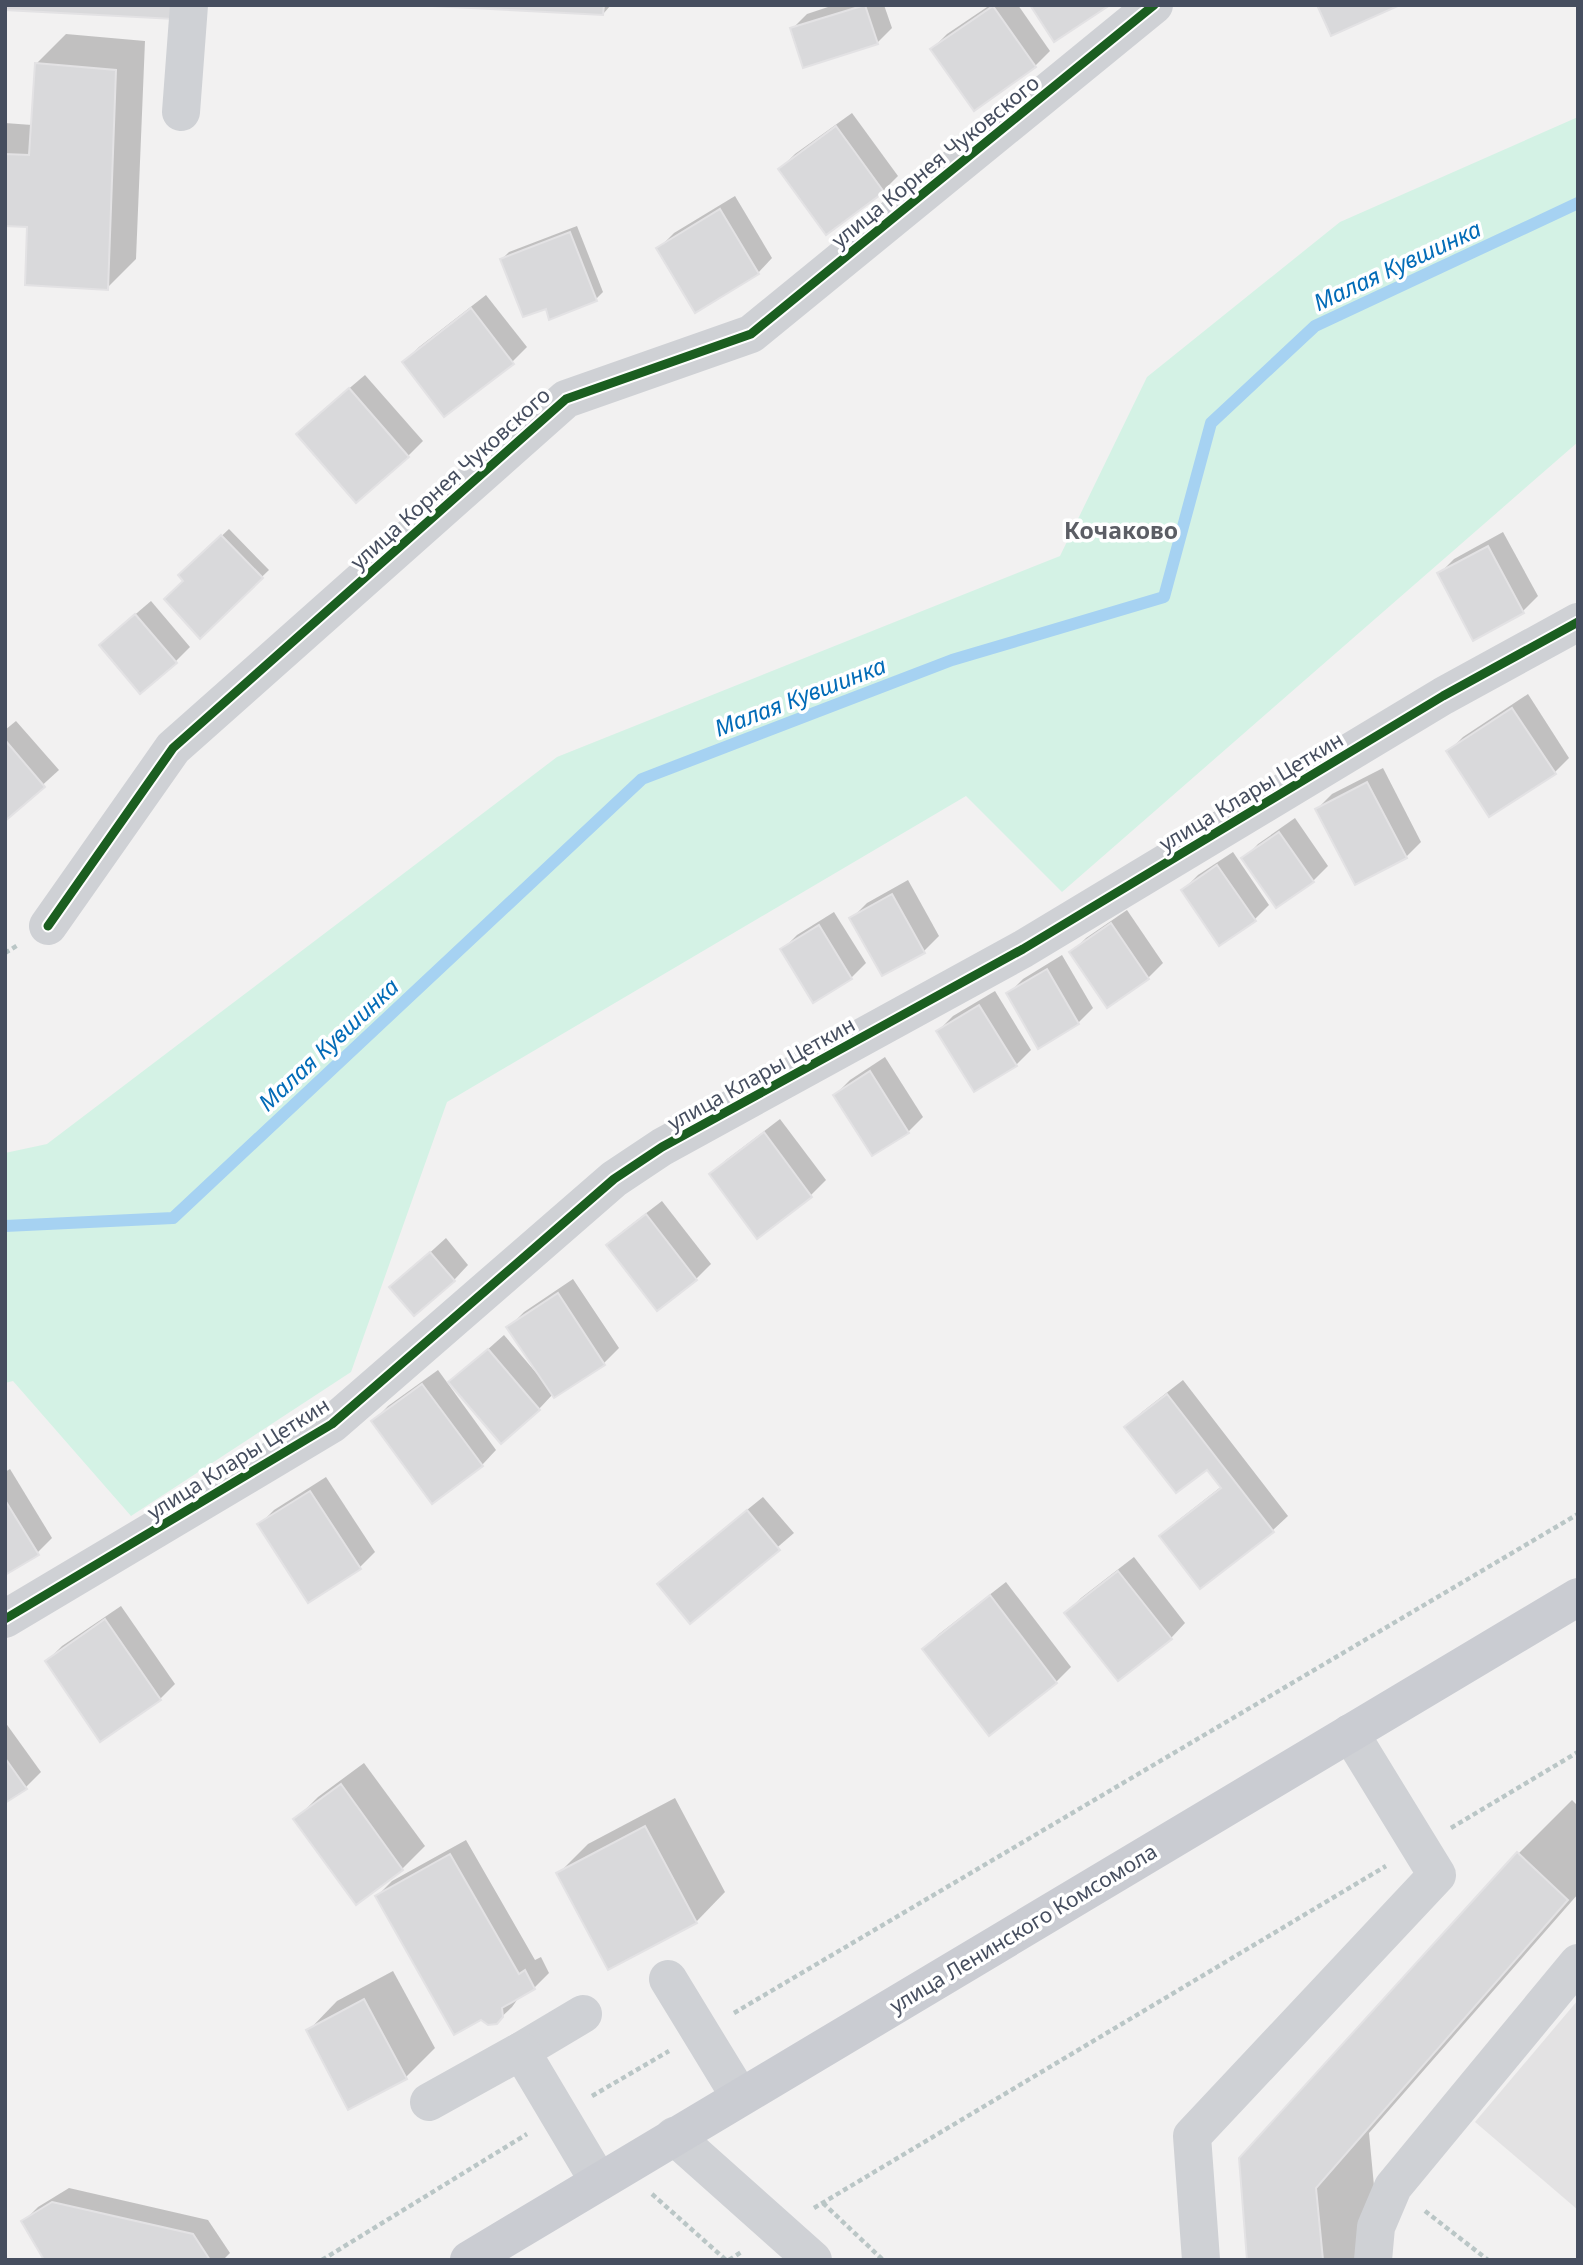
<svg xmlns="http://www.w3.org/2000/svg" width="1583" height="2265" font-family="'Noto Sans',sans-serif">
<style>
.education{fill:#e3e2e3}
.green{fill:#d4f2e5}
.shadow{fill:#0003}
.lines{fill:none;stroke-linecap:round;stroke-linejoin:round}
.stream{stroke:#a6d2f2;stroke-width:12}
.building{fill:#d9d9db;stroke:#e3e2e4;stroke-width:2}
.path{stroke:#bac6c6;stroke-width:4.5;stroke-dasharray:5 3.5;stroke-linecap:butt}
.minor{stroke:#cfd1d5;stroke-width:38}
.major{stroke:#caccd2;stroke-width:38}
.cycleway-casing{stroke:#fff;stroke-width:13}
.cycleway{stroke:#1b5e20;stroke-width:9}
.labels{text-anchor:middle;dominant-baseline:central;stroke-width:7;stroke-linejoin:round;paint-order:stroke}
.street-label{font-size:21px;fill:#464e5f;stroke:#fff}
.water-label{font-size:23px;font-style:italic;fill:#026bb7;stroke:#fff}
.neighbourhood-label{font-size:23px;font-weight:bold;fill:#5c5e65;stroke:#fff}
</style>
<rect width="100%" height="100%" fill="#f2f1f1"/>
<polygon class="education" points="1578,2000 1578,2210 1475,2122"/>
<polygon class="green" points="1578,117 1578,442 1062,892 966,796 447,1102 351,1372 131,1516 13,1381 5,1383 5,1153 47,1144 557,757 1060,556 1147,377 1340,222"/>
<g class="shadow">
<polygon points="446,5 611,5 603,14"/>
<polygon points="834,5 884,5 892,28 877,43 792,29 807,14"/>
<polygon points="990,5 1018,5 1050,51 1035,66 932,49 947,34"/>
<polygon points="66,34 145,41 136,259 107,288 28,225 5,224 5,123 32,125 36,64"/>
<polygon points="852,113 898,176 883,191 826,232 780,169 795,154"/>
<polygon points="735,196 772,258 758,273 659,248 674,233"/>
<polygon points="577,226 603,292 596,299 547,307 502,259 509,252"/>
<polygon points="486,295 527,347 512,362 404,362 419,347"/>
<polygon points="365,375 423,441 408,456 313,419"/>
<polygon points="229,529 269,570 200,637 186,581 180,575"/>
<polygon points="1503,532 1538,596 1523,611 1439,574 1454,559"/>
<polygon points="151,601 190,647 175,662 117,630"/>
<polygon points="1528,694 1569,758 1554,773 1448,752 1463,737"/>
<polygon points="16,721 59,770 5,819 5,730"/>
<polygon points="1383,768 1421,842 1406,857 1317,809 1332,794"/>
<polygon points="1295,818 1328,866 1313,881 1277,906 1244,859 1258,844"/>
<polygon points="1233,852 1269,905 1254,920 1183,890 1198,875"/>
<polygon points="908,880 939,936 924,951 852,918 867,903"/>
<polygon points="1127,910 1163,963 1148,978 1071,953 1086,938"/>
<polygon points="834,912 866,963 851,978 814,1001 782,950 797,935"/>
<polygon points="1062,955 1093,1008 1078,1023 1008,994 1023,979"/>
<polygon points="995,991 1031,1050 1016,1065 938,1031 953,1016"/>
<polygon points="885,1057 923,1117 908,1132 835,1095 850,1080"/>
<polygon points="780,1119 826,1180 811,1195 757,1236 711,1175 726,1160"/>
<polygon points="662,1201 711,1264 696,1279 657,1308 608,1245 623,1231"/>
<polygon points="446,1238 468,1265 454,1280 392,1287"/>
<polygon points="573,1279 619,1348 604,1363 554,1396 553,1394 539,1409 451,1382 504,1335 538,1375 539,1373 509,1327 524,1312"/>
<polygon points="438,1370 496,1450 482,1465 374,1421 388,1406"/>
<polygon points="1183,1380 1288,1516 1273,1530 1200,1587 1162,1537 1176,1522 1222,1486 1207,1467 1127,1427 1142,1412"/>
<polygon points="10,1469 52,1538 37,1553 5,1573 5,1472"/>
<polygon points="326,1477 375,1552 360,1567 259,1525 274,1510"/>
<polygon points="763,1497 794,1533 690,1622 659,1584 674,1569"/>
<polygon points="1134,1557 1185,1623 1171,1638 1067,1613 1081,1598"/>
<polygon points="1006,1582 1071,1667 1056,1682 989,1733 924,1649 939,1634"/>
<polygon points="121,1606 175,1684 160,1699 47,1661 62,1646"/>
<polygon points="5,1722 41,1772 26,1787 5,1801"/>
<polygon points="364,1763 425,1846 402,1869 356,1902 296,1819 318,1797"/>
<polygon points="675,1798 725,1892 696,1922 558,1874 588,1844"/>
<polygon points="1572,1800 1578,1806 1578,1894 1369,2133 1381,2260 1249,2260 1518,1854"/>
<polygon points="466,1840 535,1960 541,1957 549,1973 534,1988 517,1997 517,2000 512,2007 496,2022 377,1896 392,1881"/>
<polygon points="393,1971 435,2048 406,2077 308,2031 337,2001"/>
<polygon points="69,2188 208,2220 230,2253 223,2260 46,2260 23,2222 38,2207"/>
</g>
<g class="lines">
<polyline class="stream" points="5,1226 173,1218 642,779 952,660 1164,597 1211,423 1315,326 1578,203"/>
</g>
<g class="building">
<polygon points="5,5 173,5 174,19 5,10"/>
<polygon points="413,5 604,5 603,15"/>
<polygon points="865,5 878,44 803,68 790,28"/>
<polygon points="1030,5 1110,5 1054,42"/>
<polygon points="1317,5 1397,5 1398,6 1331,36"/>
<polygon points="993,6 1036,67 974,111 930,49"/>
<polygon points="35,63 116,70 108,290 25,285 27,227 5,226 5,154 29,155"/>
<polygon points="836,126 884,192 826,235 778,169"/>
<polygon points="720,209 759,274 695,313 656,248"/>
<polygon points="570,232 597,301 549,320 546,309 523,317 500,259"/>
<polygon points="471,308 514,364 444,417 402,362"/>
<polygon points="349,388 409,457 356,503 296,434"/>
<polygon points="221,535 263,578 200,639 164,599 183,581 178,575"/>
<polygon points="1488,546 1524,613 1473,641 1437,573"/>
<polygon points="135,614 177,663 140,694 99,645"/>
<polygon points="1512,708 1556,774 1489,817 1446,751"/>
<polygon points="5,740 45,787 5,821"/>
<polygon points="1367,782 1407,858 1355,885 1315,809"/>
<polygon points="1279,832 1314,882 1276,908 1241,858"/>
<polygon points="1217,865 1256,921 1219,946 1181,890"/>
<polygon points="892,894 925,953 882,976 849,918"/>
<polygon points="1111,923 1149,979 1107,1008 1069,952"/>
<polygon points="819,925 852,979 813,1003 780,949"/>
<polygon points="1047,969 1079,1024 1038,1049 1006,993"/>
<polygon points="979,1005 1017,1066 974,1092 936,1031"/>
<polygon points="870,1071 909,1133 872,1156 833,1095"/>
<polygon points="764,1132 812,1197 757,1239 709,1174"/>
<polygon points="646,1214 697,1280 657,1311 606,1245"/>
<polygon points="430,1252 455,1281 414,1316 389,1287"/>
<polygon points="558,1293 605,1365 554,1398 506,1327"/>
<polygon points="488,1349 540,1410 501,1444 448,1382"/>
<polygon points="422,1384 483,1466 432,1504 371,1421"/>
<polygon points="1167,1394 1274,1532 1200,1589 1159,1536 1221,1488 1207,1470 1176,1493 1124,1427"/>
<polygon points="310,1491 361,1569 308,1603 257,1524"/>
<polygon points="5,1500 39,1555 5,1575"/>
<polygon points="747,1510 780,1550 690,1624 657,1584"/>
<polygon points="1118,1571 1172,1639 1118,1681 1064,1613"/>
<polygon points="990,1595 1057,1683 989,1736 922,1649"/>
<polygon points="105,1619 161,1700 100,1742 45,1661"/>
<polygon points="5,1758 27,1789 5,1803"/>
<polygon points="341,1784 403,1870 356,1905 293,1819"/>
<polygon points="645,1826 697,1923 608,1970 556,1873"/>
<polygon points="1517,1852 1568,1900 1316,2188 1323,2260 1247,2260 1239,2158"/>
<polygon points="450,1854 519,1974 525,1970 535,1989 502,2008 503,2017 497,2024 488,2025 481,2020 454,2035 375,1896"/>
<polygon points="364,1999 407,2079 348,2110 306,2030"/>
<polygon points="52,2202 193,2234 210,2260 44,2260 21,2221"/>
</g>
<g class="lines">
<g class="path">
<polyline points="5,953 18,945"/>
<polyline points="1451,1828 1578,1752"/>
<polyline points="734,2013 1578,1514"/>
<polyline points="592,2096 669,2051"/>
<polyline points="652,2194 726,2260"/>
<polyline points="823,2203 883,2260"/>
<polyline points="814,2208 1386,1866"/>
<polyline points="1425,2211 1488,2260"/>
<polyline points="322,2260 527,2134"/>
<polyline points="729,2260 743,2251"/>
</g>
<g class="minor">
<polyline points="181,112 189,5"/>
<polyline points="48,926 173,748 566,399 751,334 1154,5"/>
<polyline points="5,1619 332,1424 614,1179 662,1147 1023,949 1443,696 1578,622"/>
<polyline points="668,1979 740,2097"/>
<polyline points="521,2051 583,2014"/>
<polyline points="429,2102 521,2051 599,2182"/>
<polyline points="674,2136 813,2260"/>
<polyline points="1201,2260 1192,2136 1437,1875 1350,1733"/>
<polyline points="1373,2260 1376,2227 1393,2187 1578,1963"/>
</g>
<polyline class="major" points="469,2260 1578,1597"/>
<g class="cycleway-casing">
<g id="cycleway">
<polyline points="48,926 173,748 566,399 751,334 1154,5"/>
<polyline points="5,1619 332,1424 614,1179 662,1147 1023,949 1443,696 1578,622"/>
</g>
</g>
<use href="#cycleway" class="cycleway"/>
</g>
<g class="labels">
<g class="street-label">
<text transform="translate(935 161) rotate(-39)">улица Корнея Чуковского</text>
<text transform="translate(450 478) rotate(-42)">улица Корнея Чуковского</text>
<text transform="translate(1251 791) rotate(-31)">улица Клары Цеткин</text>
<text transform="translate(761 1073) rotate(-29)">улица Клары Цеткин</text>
<text transform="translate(238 1458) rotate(-32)">улица Клары Цеткин</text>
<text transform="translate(1023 1928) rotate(-31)">улица Ленинского Комсомола</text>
</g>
<g class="water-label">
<text transform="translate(1397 265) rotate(-25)">Малая Кувшинка</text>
<text transform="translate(800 696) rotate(-21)">Малая Кувшинка</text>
<text transform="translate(328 1044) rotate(-43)">Малая Кувшинка</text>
</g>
<g class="neighbourhood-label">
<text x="1121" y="530">Кочаково</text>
</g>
</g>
<rect width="1583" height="2265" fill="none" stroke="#464e5f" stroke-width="14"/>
</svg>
